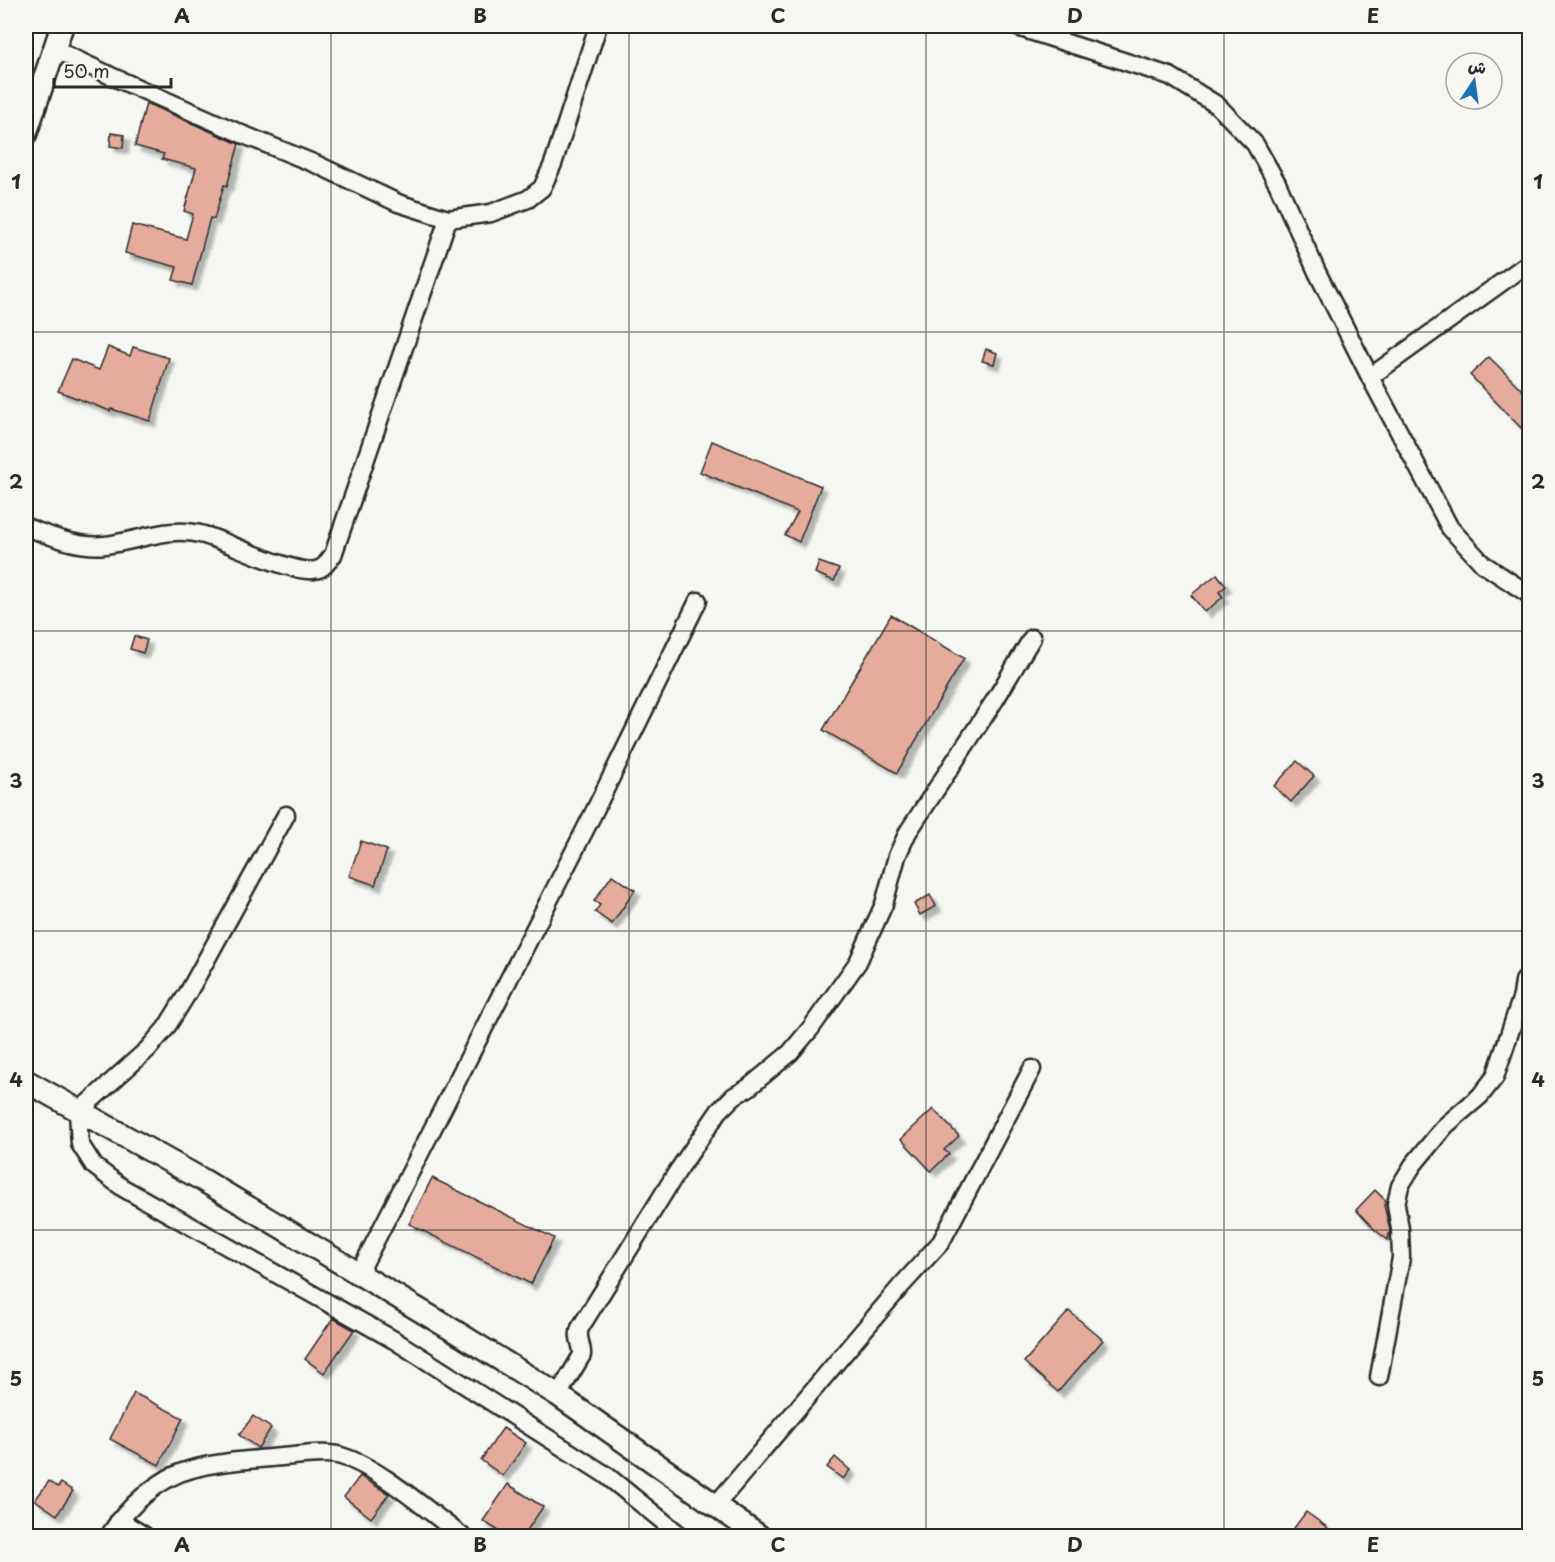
<svg xmlns="http://www.w3.org/2000/svg" width="1555" height="1562" font-family="'Playpen Sans','Playpen Sans Arabic',sans-serif">
<style>
.building{fill:#e5ac9d;stroke:#2b2b2b;stroke-width:1.5;filter:url(#shadow)}
.lines{fill:none;stroke-linecap:round;stroke-linejoin:round}
.minor-casing{stroke:#2b2b2b;stroke-width:21}
.major-casing{stroke:#2b2b2b;stroke-width:26}
.minor{stroke:#f6f6f2;stroke-width:16}
.major{stroke:#f6f6f2;stroke-width:21}
.grid{fill:none;stroke:#2b2b2b;stroke-width:1.5;stroke-opacity:0.55}
.neatline{fill:none;stroke:#2b2b2b;stroke-width:2}
.grid-label{font-size:20px;text-anchor:middle;font-weight:bold;fill:#2b2b2b}
</style>
<defs>
<filter id="shadow"><feDropShadow dx="5.5" dy="5.5" stdDeviation="1.5" flood-color="#0004"/></filter>
</defs>
<rect width="100%" height="100%" fill="#f6f6f2"/>
<filter id="ink" filterUnits="userSpaceOnUse"><feTurbulence type="fractalNoise" baseFrequency=".0167" numOctaves="2"/><feDisplacementMap in="SourceGraphic" scale="12" xChannelSelector="R" yChannelSelector="G"/><feConvolveMatrix kernelMatrix="1 2 1 2 8 2 1 2 1" color-interpolation-filters="sRGB"/></filter>
<g filter="url(#ink)">
<g class="building">
<polygon points="146,103 239,144 227,186 224,185 214,219 210,218 192,285 173,280 177,267 125,253 132,225 186,239 193,214 184,211 196,168 162,159 164,154 135,146"/>
<polygon points="111,133 124,135 123,148 110,146"/>
<polygon points="108,347 130,356 133,347 169,358 150,421 111,409 110,411 58,391 72,359 99,370"/>
<polygon points="986,349 997,353 994,364 982,361"/>
<polygon points="1489,357 1530,398 1530,419 1521,428 1470,375"/>
<polygon points="712,441 821,486 799,542 785,535 798,512 700,472"/>
<polygon points="819,562 839,569 834,581 815,573"/>
<polygon points="1217,574 1226,586 1219,592 1223,597 1205,612 1191,595"/>
<polygon points="891,615 964,658 897,773 823,730"/>
<polygon points="134,636 147,640 143,653 130,649"/>
<polygon points="1297,761 1314,776 1291,802 1274,786"/>
<polygon points="361,841 387,850 375,885 349,876"/>
<polygon points="612,875 635,890 612,924 595,912 600,905 594,901"/>
<polygon points="930,895 936,906 920,915 914,904"/>
<polygon points="933,1109 959,1136 944,1150 949,1154 931,1171 901,1139"/>
<polygon points="432,1178 554,1238 531,1284 409,1224"/>
<polygon points="1375,1190 1386,1201 1384,1205 1390,1230 1388,1240 1375,1230 1356,1210"/>
<polygon points="1069,1311 1103,1340 1058,1392 1024,1362"/>
<polygon points="333,1318 354,1330 324,1373 305,1359"/>
<polygon points="134,1393 183,1418 159,1465 110,1439"/>
<polygon points="253,1416 271,1428 258,1448 239,1435"/>
<polygon points="503,1428 526,1443 503,1476 481,1460"/>
<polygon points="835,1457 850,1470 843,1479 827,1467"/>
<polygon points="360,1476 389,1494 371,1518 344,1497"/>
<polygon points="49,1481 58,1487 61,1483 73,1491 57,1515 35,1500"/>
<polygon points="508,1484 543,1507 523,1536 507,1536 483,1521"/>
<polygon points="1306,1512 1328,1528 1322,1536 1288,1536"/>
</g>
<g class="lines">
<g class="minor-casing">
<g id="minor">
<polyline points="1014,26 1170,76 1217,105 1255,144 1277,183 1317,272 1370,377 1450,528 1483,564 1530,595"/>
<polyline points="54,49 111,76 244,135 318,165 398,203 448,219"/>
<polyline points="1370,377 1530,262"/>
<path d="M 26,527 C 51,536 77,548 105,545 C 140,541 169,525 204,535 C 228,541 301,580 321,568 C 326,566 330,558 333,555 L 448,219 L 491,213 L 528,199 L 542,188 L 553,164 L 598,26"/>
<polyline points="286,815 189,991 166,1028 148,1049 78,1112 80,1144 94,1166 123,1188 394,1340 606,1475 681,1536"/>
<polyline points="358,1275 592,816 698,601"/>
<polyline points="1379,1377 1401,1258 1400,1229 1396,1204 1400,1186 1413,1165 1445,1126 1480,1096 1495,1077 1522,996 1524,981 1530,972"/>
<path d="M 558,1395 L 582,1355 C 583,1345 576,1338 580,1328 L 677,1172 L 719,1111 L 734,1096 L 748,1088 L 790,1053 L 811,1028 L 858,962 L 884,904 L 897,856 L 908,832 L 995,700 L 1032,638"/>
<polyline points="715,1506 901,1286 941,1242 1032,1069"/>
<polyline points="119,1520 145,1536"/>
<path d="M 109,1536 C 126,1508 159,1477 192,1469 C 221,1461 252,1460 282,1457 C 298,1456 326,1451 341,1456 C 379,1467 429,1512 462,1536"/>
</g>
</g>
<g class="major-casing">
<g id="major">
<polyline points="26,133 62,26"/>
<polyline points="26,1081 201,1179 456,1332 558,1395 759,1536"/>
</g>
</g>
<use href="#minor" class="minor"/>
<use href="#major" class="major"/>
</g>
</g>
<path class="grid" d="M 331,26 L 331,1536M 629,26 L 629,1536M 926,26 L 926,1536M 1224,26 L 1224,1536M 26,332 L 1530,332M 26,631 L 1530,631M 26,931 L 1530,931M 26,1230 L 1530,1230"/>
<rect width="1555" height="1562" fill="none" stroke="#f6f6f2" stroke-width="66"/>
<g transform="translate(1474 81) rotate(13)"><circle r="28" fill="#f6f6f2" stroke="#a5a5a2" stroke-width="1.5"/>
<path d="M0-4.5L10 22L0 15L-10 22Z" fill="#1f6fb2"/>
<text y="-9" font-size="16" font-weight="bold" text-anchor="middle" fill="#2b2b2b">ش</text>
</g>
<path d="M54 78v9h117v-9" fill="none" stroke="#2b2b2b" stroke-width="3"/>
<text x="63" y="78" font-size="18" fill="#2b2b2b" stroke="#f6f6f2" stroke-width="4.5" paint-order="stroke">50 m</text>
<rect x="33" y="33" width="1489" height="1496" class="neatline"/>
<g class="grid-label">
<text x="182" y="23">A</text>
<text x="480" y="23">B</text>
<text x="778" y="23">C</text>
<text x="1075" y="23">D</text>
<text x="1373" y="23">E</text>
<text x="16" y="189">1</text>
<text x="1538" y="189">1</text>
<text x="16" y="489">2</text>
<text x="1538" y="489">2</text>
<text x="16" y="788">3</text>
<text x="1538" y="788">3</text>
<text x="16" y="1087">4</text>
<text x="1538" y="1087">4</text>
<text x="16" y="1386">5</text>
<text x="1538" y="1386">5</text>
<text x="182" y="1552">A</text>
<text x="480" y="1552">B</text>
<text x="778" y="1552">C</text>
<text x="1075" y="1552">D</text>
<text x="1373" y="1552">E</text>
</g>
</svg>
